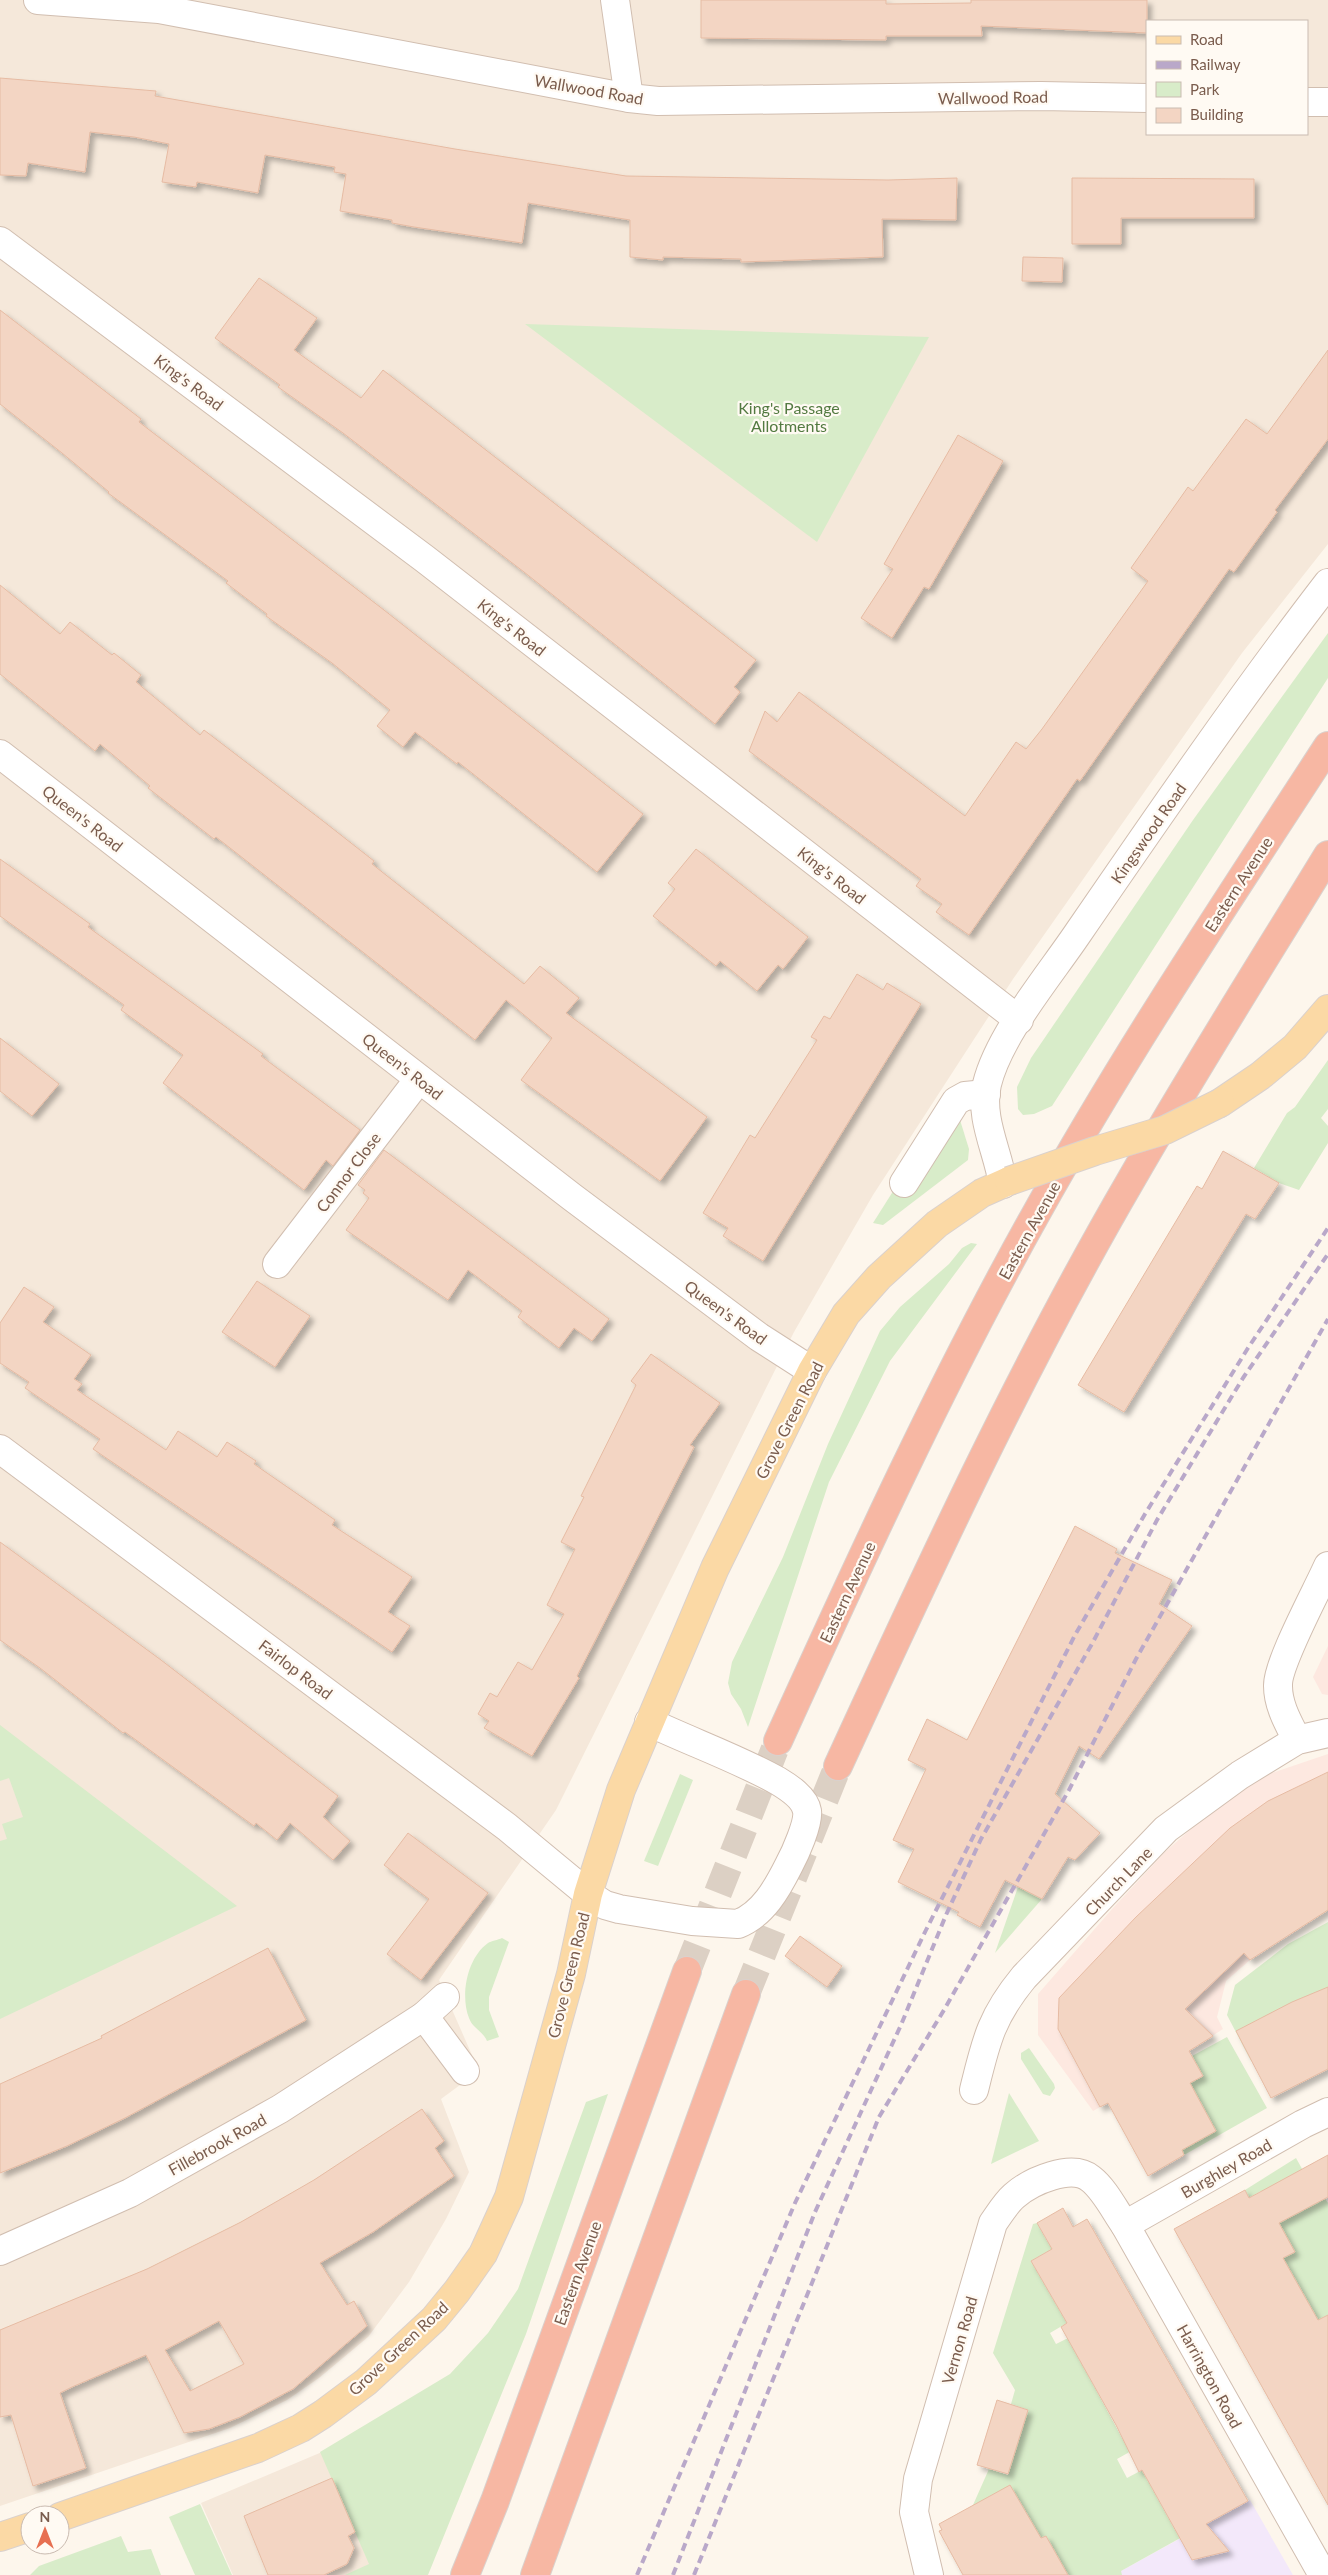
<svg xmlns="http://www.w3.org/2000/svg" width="1328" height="2575" font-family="Lato,sans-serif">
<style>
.residential{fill:#f5e8da;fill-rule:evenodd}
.commercial{fill:#fde8e0}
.education{fill:#f3e8fa}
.green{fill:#d8ecc9}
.building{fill:#f3d5c3;stroke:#e6bba3;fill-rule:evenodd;filter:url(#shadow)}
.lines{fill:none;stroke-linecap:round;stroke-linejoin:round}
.highway-tunnel{stroke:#dcd0c4;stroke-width:28;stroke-dasharray:28 14;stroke-linecap:butt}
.minor-casing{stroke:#d1beb0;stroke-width:30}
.major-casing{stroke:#dad1cd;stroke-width:30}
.highway-casing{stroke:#dad1cd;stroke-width:30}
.minor{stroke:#fff;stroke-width:28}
.major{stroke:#fbd9a5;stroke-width:28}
.highway{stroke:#f7b7a3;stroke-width:28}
.rail{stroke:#b9a8c9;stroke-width:4;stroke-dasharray:8 5;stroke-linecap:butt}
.major-bridge-casing{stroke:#dad1cd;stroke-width:30;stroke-linecap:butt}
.major-bridge{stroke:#fbd9a5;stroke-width:28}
.labels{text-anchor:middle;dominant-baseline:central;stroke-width:4.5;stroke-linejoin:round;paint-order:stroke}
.street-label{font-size:16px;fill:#7a5c4d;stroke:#fffaf3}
.park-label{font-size:16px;fill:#537a41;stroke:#fffaf3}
</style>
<defs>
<filter id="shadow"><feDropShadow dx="4.5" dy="4.5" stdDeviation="2.5" flood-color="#0004"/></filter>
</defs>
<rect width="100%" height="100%" fill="#fdf6ec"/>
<g class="residential">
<path d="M 0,0 L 1328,0 L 1328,544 L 1242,653 L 1013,979 L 873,1195 L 794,1332 L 556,1810 L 439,1980 L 479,2071 L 441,2099 L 469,2172 L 446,2219 L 409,2282 L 368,2337 L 319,2378 L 287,2400 L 230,2428 L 0,2506 ZM 1147,21 L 1307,21 L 1307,134 L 1147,134 Z"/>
<polygon points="322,2452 428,2575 233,2575 201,2503"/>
</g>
<g class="commercial">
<polygon points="1328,1646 1328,1695 1322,1694 1313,1677"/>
<polygon points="1328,1754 1328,1910 1250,1960 1226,1981 1217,2017 1223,2029 1189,2051 1173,2067 1093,2111 1038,2035 1038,1994 1113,1908 1165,1852 1226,1798 1272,1773"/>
</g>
<polygon class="education" points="1250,2500 1293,2575 1074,2575 1121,2571"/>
<g class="green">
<polygon points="525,324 929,337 817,542"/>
<polygon points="1328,633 1328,678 1052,1106 1034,1114 1023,1115 1018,1109 1017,1087 1031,1058 1193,820"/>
<polygon points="1328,1060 1328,1109 1321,1118 1328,1126 1328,1143 1299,1190 1279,1183 1254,1168 1287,1113 1295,1107"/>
<polygon points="960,1120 969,1149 968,1160 883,1225 873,1223 897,1185"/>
<polygon points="971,1243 977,1244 890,1361 829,1482 748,1727 741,1709 731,1694 728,1683 732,1662 783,1557 828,1444 880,1331 900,1307 949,1264 962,1248"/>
<polygon points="0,1725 237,1906 0,2019 0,1841 7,1839 2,1824 23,1817 9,1778 0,1781"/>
<polygon points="680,1774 693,1780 658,1866 644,1861"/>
<polygon points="1018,1887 1042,1899 995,1953"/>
<polygon points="1328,1922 1328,1987 1251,2061 1227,2015 1235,1985 1288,1944"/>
<path d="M 502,1938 L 509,1942 L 489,1997 L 489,2010 L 499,2037 L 487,2041 C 483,2031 473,2029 469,2018 C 460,1995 467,1958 488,1943 C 491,1941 498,1940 502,1938 Z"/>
<polygon points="1227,2037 1267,2108 1184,2155 1180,2148 1183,2087 1203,2076 1192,2056"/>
<polygon points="1029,2048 1054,2084 1055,2088 1050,2096 1043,2094 1021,2059 1021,2053"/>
<polygon points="1009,2093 1039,2141 991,2164"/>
<polygon points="608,2094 526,2334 428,2575 345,2575 369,2564 320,2452 450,2374 488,2333 518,2289 586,2102"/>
<polygon points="1296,2158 1320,2201 1325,2199 1328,2203 1328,2315 1318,2320 1283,2258 1294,2252 1261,2191 1249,2198 1245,2190"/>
<polygon points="1037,2223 1047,2241 1056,2247 1031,2261 1067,2323 1050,2333 1056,2344 1068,2338 1122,2438 1160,2435 1117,2459 1127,2478 1142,2470 1175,2530 1209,2522 1121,2571 1122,2575 1068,2575 1046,2536 1002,2560 1032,2525 1014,2492 977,2512 973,2505 989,2469 1008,2475 1028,2410 1011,2404 1015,2390 993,2353 1033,2224"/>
<polygon points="200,2504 232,2575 195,2575 169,2517"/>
<polygon points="121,2536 128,2552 151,2549 161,2575 30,2575 39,2566"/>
</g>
<g class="building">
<polygon points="701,0 886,0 886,4 971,3 971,0 1147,0 1147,33 981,26 982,36 886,36 886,40 701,38"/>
<polygon points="0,78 156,91 155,96 455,149 626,176 888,180 957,178 956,220 882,219 883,257 741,262 741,259 663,257 663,260 630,257 630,220 528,203 522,243 414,227 392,223 392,220 340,211 346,174 334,172 335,167 265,155 258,193 197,182 196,187 162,182 169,144 134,137 90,132 85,172 28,163 26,176 0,175"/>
<polygon points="1072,178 1254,179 1254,218 1121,218 1121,244 1072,244"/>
<polygon points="1023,257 1063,258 1062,282 1022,281"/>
<polygon points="259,278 317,318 294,350 361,398 383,370 756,660 734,687 740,692 715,724 524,572 343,433 278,387 280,385 215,338"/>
<polygon points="0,310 141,419 139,422 384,610 643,814 597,872 458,762 457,764 415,732 403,747 377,726 390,710 332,663 266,616 267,614 226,583 228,581 108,493 109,492 62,453 0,404"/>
<polygon points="1328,350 1328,439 1275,510 1277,512 1234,572 1229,569 1080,781 1077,779 969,935 936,912 942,904 916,886 921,879 749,751 765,711 777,722 799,692 965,816 1016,742 1026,749 1042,729 1148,581 1131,568 1188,487 1193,491 1246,419 1267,434"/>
<polygon points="958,435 1003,461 929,589 924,587 892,638 861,618 893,569 884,564"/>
<polygon points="0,585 60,634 70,622 112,655 114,653 141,675 136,682 200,735 204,730 323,821 374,861 372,864 524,984 540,966 579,998 566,1013 707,1117 660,1181 521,1080 552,1038 506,1000 475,1040 216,837 214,839 148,788 150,786 100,744 95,751 0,674"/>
<polygon points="696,849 808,937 783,969 778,965 757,991 720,961 716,966 653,916 675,889 668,883"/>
<polygon points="0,859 90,924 88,927 263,1054 261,1056 360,1130 333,1166 326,1160 304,1190 163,1083 183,1055 121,1010 124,1005 0,916"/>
<polygon points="857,974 883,990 887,983 921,1004 763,1261 723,1236 728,1228 703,1213 750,1135 755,1138 817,1040 811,1037 824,1016 830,1019"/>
<polygon points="0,1038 59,1084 32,1116 0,1091"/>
<polygon points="384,1150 609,1319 592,1341 574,1328 559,1348 518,1317 522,1311 468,1270 448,1300 346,1230 369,1198 363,1193 365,1190 358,1185"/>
<polygon points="1223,1151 1279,1183 1255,1219 1246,1214 1124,1412 1078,1385 1197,1186 1202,1189"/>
<polygon points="257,1281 310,1316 275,1367 222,1332"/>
<polygon points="24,1287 54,1307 43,1322 91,1355 74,1379 82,1384 77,1390 166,1450 178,1431 217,1457 227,1442 256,1461 254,1464 335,1520 332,1525 412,1577 388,1612 410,1626 392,1652 93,1449 100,1439 25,1388 29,1382 0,1363 0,1323"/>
<polygon points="651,1354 720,1403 690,1445 694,1447 577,1676 579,1678 532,1756 484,1728 489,1721 478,1714 490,1693 497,1697 518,1662 532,1670 564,1614 547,1605 575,1549 561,1542 584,1497 581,1496 636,1385 631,1381"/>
<polygon points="1075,1526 1117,1549 1115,1553 1172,1580 1159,1604 1192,1626 1099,1759 1079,1746 1055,1794 1100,1833 1075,1860 1068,1857 1042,1899 1005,1880 980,1927 957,1915 959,1912 898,1882 914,1849 893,1840 926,1769 908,1760 927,1719 967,1740"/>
<polygon points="0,1542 161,1660 338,1796 323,1817 350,1841 333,1860 290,1823 277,1840 256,1823 254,1826 125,1732 123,1733 40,1668 0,1640"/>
<polygon points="1328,1772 1328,1910 1250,1960 1244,1953 1185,2009 1213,2036 1189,2051 1203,2076 1190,2083 1216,2131 1182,2150 1184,2155 1148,2176 1108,2103 1100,2107 1058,2029 1059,1998 1136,1917 1230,1828 1268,1801"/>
<polygon points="408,1833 488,1893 421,1980 387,1954 429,1899 384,1865"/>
<polygon points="800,1936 842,1966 827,1987 785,1956"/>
<polygon points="268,1948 306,2020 125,2118 67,2146 0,2173 0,2084 102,2038 101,2036"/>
<polygon points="1328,1987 1328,2069 1271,2098 1236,2031 1292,2002"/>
<path d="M 422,2109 L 444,2141 L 435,2148 L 454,2176 L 373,2232 L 320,2263 L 347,2305 L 354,2301 L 367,2326 L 293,2389 L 240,2417 L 209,2429 L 184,2433 L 146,2355 L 72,2387 L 60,2393 L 86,2468 L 33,2486 L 11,2415 L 0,2417 L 0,2330 L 147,2269 L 241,2222 L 314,2180 ZM 219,2321 L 244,2364 L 190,2391 L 165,2350 Z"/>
<polygon points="1328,2155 1328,2197 1279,2223 1295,2252 1283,2258 1318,2320 1328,2315 1328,2505 1174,2229 1245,2190 1249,2198"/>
<polygon points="1063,2208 1073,2227 1087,2219 1248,2501 1206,2524 1229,2551 1192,2560 1142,2470 1139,2472 1116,2425 1061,2327 1067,2323 1031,2261 1052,2249 1037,2223"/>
<polygon points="997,2400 1028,2410 1008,2474 977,2465"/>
<polygon points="332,2478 355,2532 348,2536 354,2548 347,2564 324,2575 268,2575 244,2516"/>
<polygon points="1010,2485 1041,2538 1046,2536 1068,2575 963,2575 939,2531 942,2530 939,2524"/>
</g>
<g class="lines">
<g class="highway-tunnel">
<polyline points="687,1971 778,1741"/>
<polyline points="746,1994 838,1766"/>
</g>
<g class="minor-casing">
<g id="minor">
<polyline points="38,0 159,9 629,98 658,101 1041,96 1147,98"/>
<polyline points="615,0 629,98"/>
<polyline points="1307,102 1328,102"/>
<polyline points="0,241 425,559 1019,1020"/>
<polyline points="0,754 572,1197 759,1337 812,1371"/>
<polyline points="904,1183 956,1101 965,1096 986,1094"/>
<path d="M 1003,1184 C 998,1151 979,1118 987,1084 C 999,1035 1049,976 1078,933 C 1159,815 1241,696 1328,583"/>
<polyline points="277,1264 419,1079"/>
<path d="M 0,1449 L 507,1827 L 588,1894 L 605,1905 L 619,1909 L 692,1921 L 738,1924 C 763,1914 777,1889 789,1865 C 795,1854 809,1823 807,1811 C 805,1798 788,1787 778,1781 C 739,1759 691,1742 649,1722"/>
<path d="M 1297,1740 C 1289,1724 1278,1706 1278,1686 C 1277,1664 1317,1591 1328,1566"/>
<polyline points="424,2016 465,2071"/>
<path d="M 974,2090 C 986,2041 991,2017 1024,1977 L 1166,1829 L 1240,1775 L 1297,1740 L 1328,1733"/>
<polyline points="1125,2225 1303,2124 1328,2112"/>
<polyline points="0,2251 130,2193 280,2109 424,2016 445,1997"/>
<path d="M 929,2575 L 914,2512 L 918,2479 L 993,2223 C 1000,2213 1006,2203 1014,2196 C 1031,2181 1072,2163 1091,2179 C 1105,2190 1115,2211 1125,2225 L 1323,2575"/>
</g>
</g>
<g class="major-casing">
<g id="major">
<polyline points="1220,1103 1260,1076 1295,1047 1328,1009"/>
<polyline points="60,2517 258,2448 301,2428 323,2414 366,2382 434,2319 457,2291 483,2254 509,2197 571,1974 588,1894 621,1790 715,1568 812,1371 846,1314 879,1277 937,1224 982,1193 1009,1181"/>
<polyline points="0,2537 30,2527"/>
</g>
</g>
<g class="highway-casing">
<g id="highway">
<path d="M 778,1741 C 859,1563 941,1383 1037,1212 C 1126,1052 1228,900 1328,746"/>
<path d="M 838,1766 C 929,1568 1021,1369 1131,1180 C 1194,1070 1262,963 1328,855"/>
<polyline points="465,2575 495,2501 687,1971"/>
<polyline points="535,2575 746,1994"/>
</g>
</g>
<use href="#minor" class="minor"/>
<use href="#major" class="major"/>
<use href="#highway" class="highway"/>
<g class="rail">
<polyline points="637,2575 795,2203 926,1930 1075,1635 1145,1514 1248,1348 1328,1228"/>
<polyline points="673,2575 815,2212 901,2025 946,1915 981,1839 1093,1642 1157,1520 1243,1378 1328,1254"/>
<polyline points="694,2575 879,2117 944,2010 1069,1790 1136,1659 1328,1319"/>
</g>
<g class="major-bridge-casing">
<polyline id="major-bridge" points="1009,1181 1095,1151 1165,1130 1220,1103"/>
</g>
<use href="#major-bridge" class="major-bridge"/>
</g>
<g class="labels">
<g class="street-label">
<text transform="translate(589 89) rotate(10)">Wallwood Road</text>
<text transform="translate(993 97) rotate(-1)">Wallwood Road</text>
<text transform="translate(189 382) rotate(37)">King's Road</text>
<text transform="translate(512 627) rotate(38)">King's Road</text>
<text transform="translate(83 818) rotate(38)">Queen's Road</text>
<text transform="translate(1148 833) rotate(-55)">Kingswood Road</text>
<text transform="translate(832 875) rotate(38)">King's Road</text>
<text transform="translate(1238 884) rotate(-57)">Eastern Avenue</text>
<text transform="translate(403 1066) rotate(38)">Queen's Road</text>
<text transform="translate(348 1172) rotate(-53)">Connor Close</text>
<text transform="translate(1029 1230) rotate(-61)">Eastern Avenue</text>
<text transform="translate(726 1312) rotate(36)">Queen's Road</text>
<text transform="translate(789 1420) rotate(-63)">Grove Green Road</text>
<text transform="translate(847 1592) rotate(-65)">Eastern Avenue</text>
<text transform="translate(296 1669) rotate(37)">Fairlop Road</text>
<text transform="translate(1118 1881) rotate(-46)">Church Lane</text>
<text transform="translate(568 1975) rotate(-76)">Grove Green Road</text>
<text transform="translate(217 2144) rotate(-29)">Fillebrook Road</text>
<text transform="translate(1226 2168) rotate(-30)">Burghley Road</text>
<text transform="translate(577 2273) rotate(-70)">Eastern Avenue</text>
<text transform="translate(959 2340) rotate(-74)">Vernon Road</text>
<text transform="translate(398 2348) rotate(-43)">Grove Green Road</text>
<text transform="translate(1210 2376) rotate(61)">Harrington Road</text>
</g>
<g class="park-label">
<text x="789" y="407">King's Passage<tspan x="789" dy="18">Allotments</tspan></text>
</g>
</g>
<rect x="1146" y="20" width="162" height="115" fill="#fffaf3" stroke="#cabbb1"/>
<rect x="1156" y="36" width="25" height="8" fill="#fbd9a5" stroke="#cabbb1"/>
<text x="1190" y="45" font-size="15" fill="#7a5c4d">Road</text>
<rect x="1156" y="61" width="25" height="8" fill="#b9a8c9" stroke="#cabbb1"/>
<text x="1190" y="70" font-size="15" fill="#7a5c4d">Railway</text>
<rect x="1156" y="82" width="25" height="15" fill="#d8ecc9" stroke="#cabbb1"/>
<text x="1190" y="95" font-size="15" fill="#7a5c4d">Park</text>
<rect x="1156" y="108" width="25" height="15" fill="#f3d5c3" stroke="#cabbb1"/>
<text x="1190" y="120" font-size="15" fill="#7a5c4d">Building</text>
<g transform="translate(45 2530)"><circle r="24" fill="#fffaf3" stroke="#cabbb1"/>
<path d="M0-4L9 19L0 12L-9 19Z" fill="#e76f51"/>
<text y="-8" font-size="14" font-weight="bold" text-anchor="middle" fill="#7a5c4d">N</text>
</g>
</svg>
